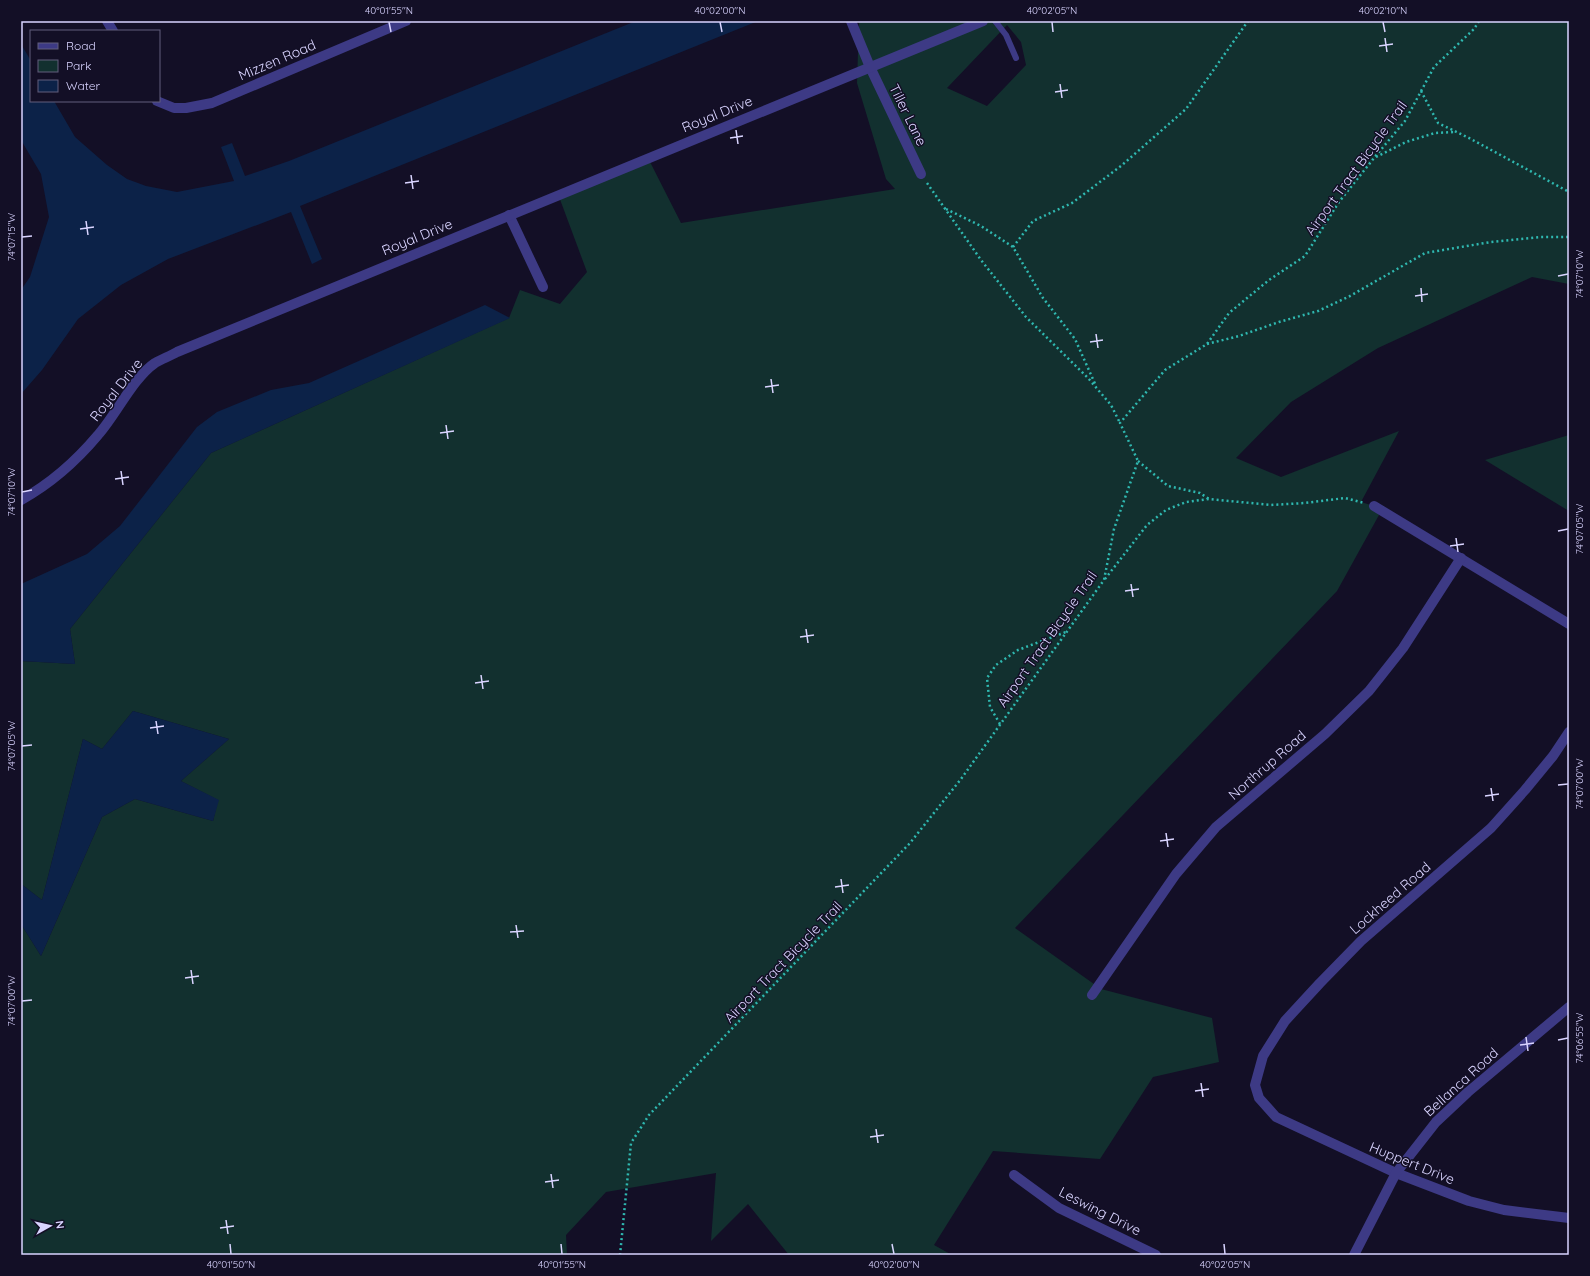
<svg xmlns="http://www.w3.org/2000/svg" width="1590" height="1276" font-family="Quicksand,sans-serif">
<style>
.green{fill:#12302f;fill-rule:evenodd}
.water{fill:#0c2248}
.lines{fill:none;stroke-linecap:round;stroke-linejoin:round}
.path{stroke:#2fb8b0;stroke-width:2.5;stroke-dasharray:2 3;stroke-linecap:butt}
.lane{stroke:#3d3a85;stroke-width:6}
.street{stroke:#3d3a85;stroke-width:10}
.ticks{fill:none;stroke:#d9d4ff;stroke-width:1.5}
.labels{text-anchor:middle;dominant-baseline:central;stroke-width:3;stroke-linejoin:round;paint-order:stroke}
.street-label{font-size:14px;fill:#d9d4ff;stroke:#130f26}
.neatline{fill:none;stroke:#d9d4ff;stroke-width:1.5}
.ticks-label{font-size:10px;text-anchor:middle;fill:#d9d4ff}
</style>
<rect width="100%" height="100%" fill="#130f26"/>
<g class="green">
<path d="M 859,21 L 1569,21 L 1569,284 L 1532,277 L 1378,348 L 1291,402 L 1236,458 L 1281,477 L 1399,431 L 1361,502 L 1374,506 L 1379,515 L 1337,591 L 1015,928 L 1101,989 L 1212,1018 L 1219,1062 L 1153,1077 L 1100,1159 L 993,1151 L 934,1245 L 952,1255 L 789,1255 L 748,1204 L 711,1241 L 716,1173 L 606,1192 L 566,1235 L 567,1255 L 21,1255 L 21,924 L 41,956 L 102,817 L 135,799 L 213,821 L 218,800 L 181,781 L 229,739 L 133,711 L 102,749 L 83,739 L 42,900 L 21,884 L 21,661 L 75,664 L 70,629 L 211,453 L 509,318 L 520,290 L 560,304 L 587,272 L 558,194 L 648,158 L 681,223 L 895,189 L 886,179 L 857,83 ZM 1007,25 L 1021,42 L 1026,65 L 987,106 L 947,88 Z"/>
<polygon points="1569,435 1569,511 1485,460"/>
</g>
<g class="water">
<polygon points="636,21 758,21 300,206 322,259 312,264 291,212 168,259 121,285 78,319 42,370 21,394 21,290 30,277 49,217 41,174 21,140 21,44 31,61 31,101 54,101 75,137 107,165 127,179 146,186 177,192 234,181 221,147 232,143 245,176 289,161"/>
<polygon points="485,305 510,318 211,453 70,629 75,664 21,661 21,584 87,554 120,526 197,427 217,412 271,390 309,383"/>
<polygon points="133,711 229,739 181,781 219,800 213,821 135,799 102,817 41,956 21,924 21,884 42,900 83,739 102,749"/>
</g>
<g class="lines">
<g class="path">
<polyline points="1421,91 1438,123 1469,138 1569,192"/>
<polyline points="1376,157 1406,142 1435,133 1455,132"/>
<polyline points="927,183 981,260 1026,317 1088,378 1111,405 1120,423"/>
<polyline points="946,209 981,226 1013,247 1043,298 1075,339 1096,386"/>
<polyline points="1013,247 1033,221 1072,203 1121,166 1186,109 1248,21"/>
<polyline points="1207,344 1239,336 1279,322 1318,311 1350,296 1425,253 1491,242 1540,237 1569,237"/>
<polyline points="1138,461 1168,486 1200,493 1209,499"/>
<polyline points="1105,579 1147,525 1166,510 1186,502 1209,499 1271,505 1305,503 1345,498 1364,503"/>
<polyline points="1000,724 990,707 987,678 996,665 1018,650 1066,632"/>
<polyline points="620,1255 631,1143 649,1115 910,843 961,779 1104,580 1114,529 1138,461 1120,423 1165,370 1207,344 1229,313 1269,280 1305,256 1339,202 1374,158 1405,121 1434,67 1474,29 1479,21"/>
</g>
<polyline class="lane" points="995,21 1006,35 1016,58"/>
<g class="street">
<polyline points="107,21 113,31"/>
<polyline points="851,21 870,67 921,174"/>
<polyline points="157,101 174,108 186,108 212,103 406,21"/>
<polyline points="509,215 543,287"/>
<path d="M 21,500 C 50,484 77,460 98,435 C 116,415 133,378 155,363 C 162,359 170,356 177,352 L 983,21"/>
<polyline points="1374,506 1569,624"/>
<polyline points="1569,732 1553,756 1525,790 1491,828 1361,941 1320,983 1285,1021 1263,1056 1255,1085 1259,1098 1276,1117 1396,1173 1469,1201 1504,1210 1569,1218"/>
<polyline points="1092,995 1176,874 1216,827 1325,734 1369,691 1403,648 1461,558"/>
<polyline points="1014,1175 1059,1208 1156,1255"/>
<polyline points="1354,1255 1396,1173 1436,1122 1468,1092 1569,1007"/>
</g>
</g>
<path class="ticks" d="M 389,22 L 391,32M 720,22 L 722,32M 1052,22 L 1053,32M 1383,22 L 1385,32M 1385,38 L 1387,52M 1379,46 L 1393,44M 1060,84 L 1062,98M 1055,92 L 1068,90M 736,130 L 738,144M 730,138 L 743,136M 411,175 L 413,189M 405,183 L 419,181M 86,221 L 88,235M 80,229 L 94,227M 22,237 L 32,236M 1558,276 L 1568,274M 1421,288 L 1422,302M 1415,296 L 1428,294M 1096,334 L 1098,348M 1090,342 L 1103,340M 771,379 L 773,393M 765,387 L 779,385M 446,425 L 448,439M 440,433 L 454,431M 121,471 L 123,485M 115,479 L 129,477M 22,492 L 32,490M 1558,531 L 1568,529M 1456,538 L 1458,552M 1450,546 L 1464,544M 1131,584 L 1133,597M 1125,591 L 1139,589M 806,629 L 808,643M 800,637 L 814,635M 481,675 L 483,689M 475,683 L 489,681M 156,721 L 158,734M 150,728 L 164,726M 22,746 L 32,745M 1558,785 L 1568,784M 1491,788 L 1493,801M 1485,796 L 1499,794M 1166,833 L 1168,847M 1160,841 L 1174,839M 841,879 L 843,893M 835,887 L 849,885M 516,925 L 518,938M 510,932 L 524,931M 191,970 L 193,984M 185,978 L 199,976M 22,1001 L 32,1000M 1526,1037 L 1528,1051M 1558,1040 L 1568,1038M 1520,1045 L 1534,1043M 1201,1083 L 1203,1097M 1195,1091 L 1209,1089M 876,1129 L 878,1143M 870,1137 L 884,1135M 551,1174 L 553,1188M 545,1182 L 559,1180M 226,1220 L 228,1234M 220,1228 L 234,1226M 230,1244 L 231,1254M 561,1244 L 562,1254M 892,1244 L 894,1254M 1224,1244 L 1225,1254"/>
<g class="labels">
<g class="street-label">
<text transform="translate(277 60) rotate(-23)">Mizzen Road</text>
<text transform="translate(717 114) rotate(-22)">Royal Drive</text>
<text transform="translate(908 115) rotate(64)">Tiller Lane</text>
<text transform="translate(1356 168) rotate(-54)">Airport Tract Bicycle Trail</text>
<text transform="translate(417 237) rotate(-22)">Royal Drive</text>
<text transform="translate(116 390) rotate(-52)">Royal Drive</text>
<text transform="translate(1047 639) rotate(-55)">Airport Tract Bicycle Trail</text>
<text transform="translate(1267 765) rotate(-41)">Northrup Road</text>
<text transform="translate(1390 898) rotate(-41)">Lockheed Road</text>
<text transform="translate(783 962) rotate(-46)">Airport Tract Bicycle Trail</text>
<text transform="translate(1461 1082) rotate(-42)">Bellanca Road</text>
<text transform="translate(1412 1163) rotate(22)">Huppert Drive</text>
<text transform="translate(1100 1211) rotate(27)">Leswing Drive</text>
</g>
</g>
<rect width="1590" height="1276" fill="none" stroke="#130f26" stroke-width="44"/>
<rect x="30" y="30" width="130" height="72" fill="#130f26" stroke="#625e7d"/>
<rect x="38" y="43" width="20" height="6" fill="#3d3a85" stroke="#625e7d"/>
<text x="66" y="50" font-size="12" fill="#d9d4ff">Road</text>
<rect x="38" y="60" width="20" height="12" fill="#12302f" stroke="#625e7d"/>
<text x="66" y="70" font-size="12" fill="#d9d4ff">Park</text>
<rect x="38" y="80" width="20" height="12" fill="#0c2248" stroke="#625e7d"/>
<text x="66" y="90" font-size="12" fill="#d9d4ff">Water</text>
<g transform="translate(50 1226) rotate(82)" stroke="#130f26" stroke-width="3" paint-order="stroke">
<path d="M0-3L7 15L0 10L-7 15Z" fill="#d9d4ff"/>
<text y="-6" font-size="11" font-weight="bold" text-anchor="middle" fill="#d9d4ff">N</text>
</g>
<rect x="22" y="22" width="1546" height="1232" class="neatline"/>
<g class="ticks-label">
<text x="389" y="14">40°01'55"N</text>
<text x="720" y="14">40°02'00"N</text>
<text x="1052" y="14">40°02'05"N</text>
<text x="1383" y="14">40°02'10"N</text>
<text transform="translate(11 237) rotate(-90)" y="4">74°07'15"W</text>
<text transform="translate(1579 274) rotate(-90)" y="4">74°07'10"W</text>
<text transform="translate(11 492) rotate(-90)" y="4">74°07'10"W</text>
<text transform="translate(1579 529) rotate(-90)" y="4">74°07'05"W</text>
<text transform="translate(11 746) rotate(-90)" y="4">74°07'05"W</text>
<text transform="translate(1579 784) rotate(-90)" y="4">74°07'00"W</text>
<text transform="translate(11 1001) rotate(-90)" y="4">74°07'00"W</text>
<text transform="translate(1579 1038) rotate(-90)" y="4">74°06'55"W</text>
<text x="231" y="1268">40°01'50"N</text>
<text x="562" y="1268">40°01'55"N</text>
<text x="894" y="1268">40°02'00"N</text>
<text x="1225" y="1268">40°02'05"N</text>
</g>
</svg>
